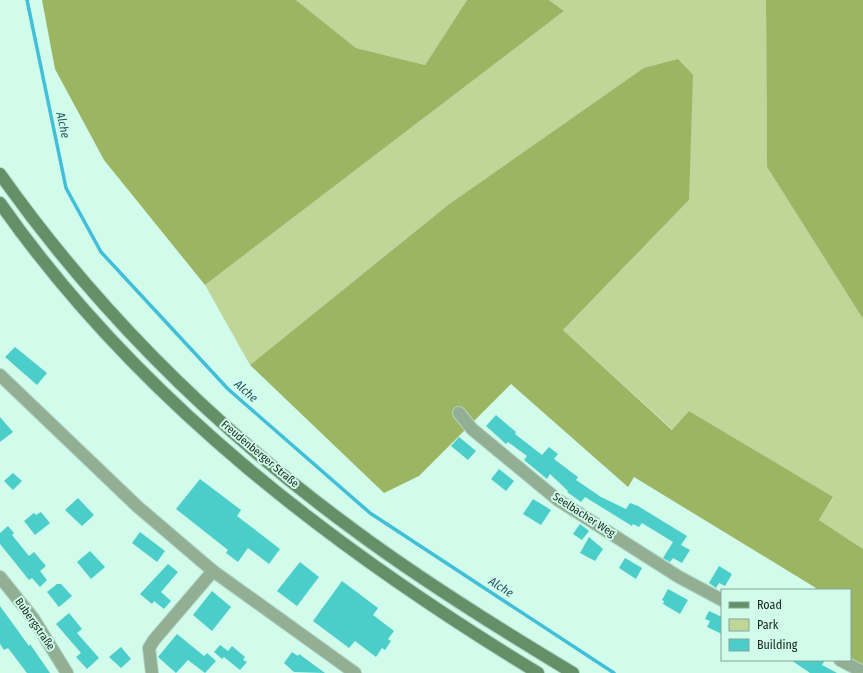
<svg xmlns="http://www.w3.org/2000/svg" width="863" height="673" font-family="'Fira Sans Condensed',sans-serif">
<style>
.green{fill:#c0d598}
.forest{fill:#9cb563}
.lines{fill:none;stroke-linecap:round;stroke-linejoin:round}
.stream{stroke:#41bed8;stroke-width:3.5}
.building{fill:#4bceca}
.street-casing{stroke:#afd4c5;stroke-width:14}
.secondary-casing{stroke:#afd4c5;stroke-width:14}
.street{stroke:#92af94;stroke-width:12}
.secondary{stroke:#648f67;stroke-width:12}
.labels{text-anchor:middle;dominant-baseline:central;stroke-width:4;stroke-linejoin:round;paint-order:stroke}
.street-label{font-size:11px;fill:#15251f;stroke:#d1fbea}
.water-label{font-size:12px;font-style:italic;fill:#235661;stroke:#d1fbea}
</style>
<rect width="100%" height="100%" fill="#d1fbea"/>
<g class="green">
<polygon points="296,0 467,0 425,65 356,48"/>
<polygon points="549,0 766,0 767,167 863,319 863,549 819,520 833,498 689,411 673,430 563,330 689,200 448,205 250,365 205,285 564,11"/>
</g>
<g class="forest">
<polygon points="42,0 296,0 356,48 425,65 467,0 549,0 564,11 205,285 104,160 55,69"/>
<polygon points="766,0 863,0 863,319 767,167"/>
<polygon points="678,59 693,75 689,200 563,330 672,430 689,411 833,497 819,520 863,549 863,672 850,660 850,590 814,590 816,588 634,477 628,487 511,384 419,476 384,493 250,365 448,205 644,68"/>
</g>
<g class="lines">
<polyline class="stream" points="27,0 66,188 101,252 228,389 370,513 614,673"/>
</g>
<g class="building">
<polygon points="15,347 47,373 37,385 5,357"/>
<polygon points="496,415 516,432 515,434 542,455 549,447 558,454 554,459 578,477 576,480 601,497 626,509 630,503 638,506 687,536 681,545 690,550 682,563 673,558 670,562 663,558 673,542 642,523 639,527 633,524 632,526 585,497 581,502 567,492 568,491 550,474 547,479 524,460 527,456 508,442 506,444 486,426"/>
<polygon points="0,417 13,432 0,442"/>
<polygon points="459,437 476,451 468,460 451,446"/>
<polygon points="499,469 514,481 506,491 491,479"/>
<polygon points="13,473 22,481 13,490 4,481"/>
<polygon points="200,479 241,510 237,516 280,549 269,564 248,548 238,562 226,553 228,550 176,509"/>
<polygon points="78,498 94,515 82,526 65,510"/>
<polygon points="533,499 551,510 541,525 523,514"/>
<polygon points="41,512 50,523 35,535 24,521 34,513 36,515"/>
<polygon points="580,524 589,531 582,540 573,534"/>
<polygon points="8,526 14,533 12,535 29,556 34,552 46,566 40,571 47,580 40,587 32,578 29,580 0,544 0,533"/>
<polygon points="140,532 165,551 157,562 132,543"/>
<polygon points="589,537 603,549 595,561 580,553"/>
<polygon points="90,551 105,567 91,579 77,562"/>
<polygon points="625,558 642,568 636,579 619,568"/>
<polygon points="300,562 319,577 297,606 277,591"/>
<polygon points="168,564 178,572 161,592 171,601 164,609 154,601 152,604 140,594"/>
<polygon points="719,566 732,574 725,586 719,583 716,588 709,583"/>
<polygon points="342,581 378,608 373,615 394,631 388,639 391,641 385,650 382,648 376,657 355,641 349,648 313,621"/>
<polygon points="57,584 61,584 72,596 59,607 47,592"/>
<polygon points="668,589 688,600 680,614 663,604 664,601 662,600"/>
<polygon points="212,591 231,607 212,631 193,615"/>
<polygon points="0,606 29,646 30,644 50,673 27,673 8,648 4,650 0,644"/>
<polygon points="709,611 722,617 722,634 707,627 710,621 705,619"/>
<polygon points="69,613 82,629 77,633 99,658 87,669 76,657 81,653 56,624"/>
<polygon points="177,634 204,656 207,653 216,661 205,673 188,660 176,673 158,657"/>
<polygon points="220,645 228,651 232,646 245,657 243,660 247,662 240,670 224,657 222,659 214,652"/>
<polygon points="121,647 131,659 121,668 109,657"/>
<polygon points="292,652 298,656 299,654 325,673 294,672 284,663"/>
<polygon points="791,660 825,660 822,665 837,673 810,673"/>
</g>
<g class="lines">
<g class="street-casing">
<g id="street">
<polyline points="0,375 138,507 213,571 355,673"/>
<polyline points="459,413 472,429 558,500 679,577 722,600"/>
<polyline points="0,577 33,618 67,673"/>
<polyline points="840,660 863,672"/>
<polyline points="152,673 149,648 154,640 213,571"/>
</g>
</g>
<g class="secondary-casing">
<g id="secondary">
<path d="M 0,174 C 97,311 219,431 354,530 C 424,582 498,628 573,673"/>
<path d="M 0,203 C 138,400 334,549 538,673"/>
</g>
</g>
<use href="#street" class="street"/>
<use href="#secondary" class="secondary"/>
</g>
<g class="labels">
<g class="street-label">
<text transform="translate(260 454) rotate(40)">Freudenberger Straße</text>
<text transform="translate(584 515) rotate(33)">Seelbacher Weg</text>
<text transform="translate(35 624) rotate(55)">Bubergstraße</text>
</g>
<g class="water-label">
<text transform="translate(63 125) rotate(78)">Alche</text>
<text transform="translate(246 391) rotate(42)">Alche</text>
<text transform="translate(501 587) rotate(33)">Alche</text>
</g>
</g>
<rect x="721" y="589" width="130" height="72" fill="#d1fbea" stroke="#86a599"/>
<rect x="729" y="602" width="20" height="6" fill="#648f67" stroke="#86a599"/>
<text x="757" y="609" font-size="12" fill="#15251f">Road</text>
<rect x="729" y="619" width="20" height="12" fill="#c0d598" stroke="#86a599"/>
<text x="757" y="629" font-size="12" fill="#15251f">Park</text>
<rect x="729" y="639" width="20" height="12" fill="#4bceca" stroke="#86a599"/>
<text x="757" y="649" font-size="12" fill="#15251f">Building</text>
</svg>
